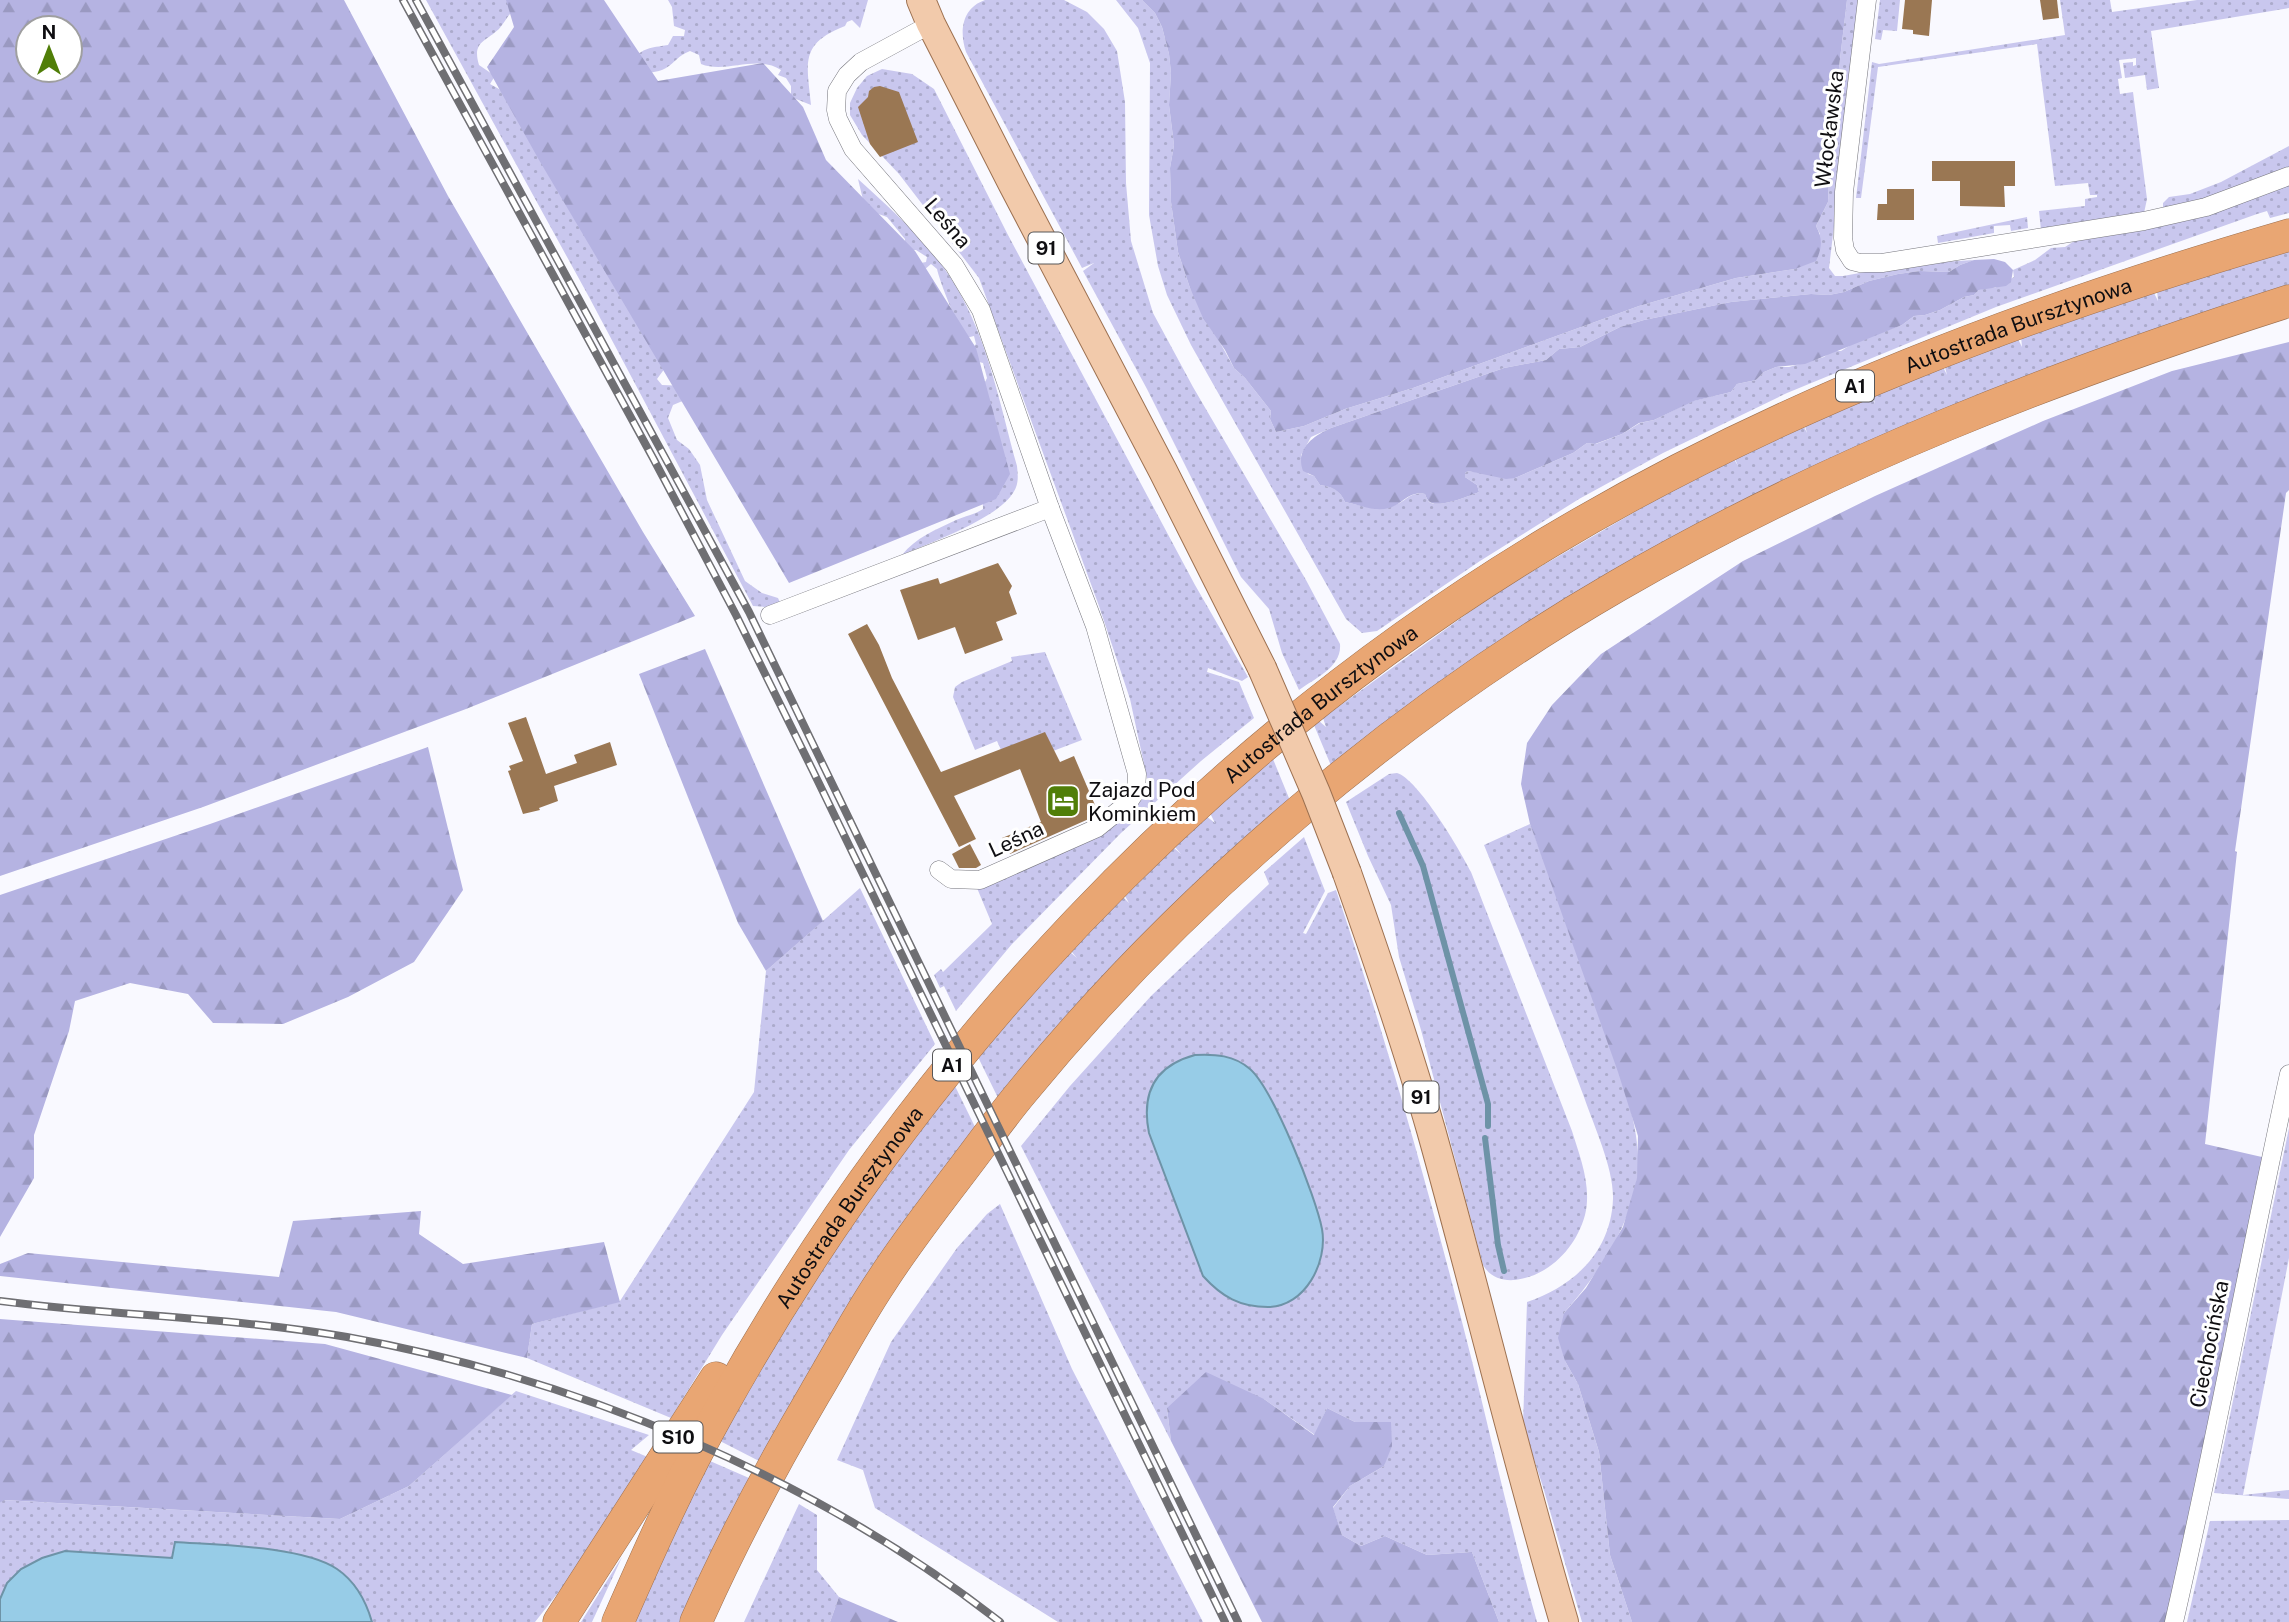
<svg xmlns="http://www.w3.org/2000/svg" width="2289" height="1622" font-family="'Public Sans',sans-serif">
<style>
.grass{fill:url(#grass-dots)}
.forest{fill:url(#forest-firs);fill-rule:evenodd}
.water{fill:#97cce7;stroke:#6e93a7;stroke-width:2}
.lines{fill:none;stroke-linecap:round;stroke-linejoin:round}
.stream{stroke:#6e93a7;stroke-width:6}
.building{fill:#9a7753}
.street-casing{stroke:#76767d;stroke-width:19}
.primary-casing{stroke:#9d7151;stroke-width:30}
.highway-casing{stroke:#9d7151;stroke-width:33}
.street{stroke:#fff;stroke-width:18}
.primary{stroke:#f2caab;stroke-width:28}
.highway{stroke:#e9a673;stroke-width:32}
.rail-casing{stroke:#6f6f73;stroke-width:8}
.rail{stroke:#fff;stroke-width:5;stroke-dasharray:16;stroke-linecap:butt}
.primary-bridge-casing{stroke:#9d7151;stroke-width:30;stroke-linecap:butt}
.primary-bridge{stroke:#f2caab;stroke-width:28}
.labels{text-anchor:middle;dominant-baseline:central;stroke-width:6;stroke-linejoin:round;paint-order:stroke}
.shield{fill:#fff;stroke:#575658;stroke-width:2}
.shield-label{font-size:19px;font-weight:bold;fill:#0f0e11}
.street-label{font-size:21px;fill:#0f0e11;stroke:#fff}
.poi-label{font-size:21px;fill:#0f0e11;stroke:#fff;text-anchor:start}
</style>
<defs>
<pattern id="grass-dots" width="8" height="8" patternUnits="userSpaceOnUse" patternTransform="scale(1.75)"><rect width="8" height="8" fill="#c9c7ee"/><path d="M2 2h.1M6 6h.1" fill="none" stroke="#abaacb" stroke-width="1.8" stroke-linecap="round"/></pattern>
<pattern id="forest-firs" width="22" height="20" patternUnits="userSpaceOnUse" patternTransform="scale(1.75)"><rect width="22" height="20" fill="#b5b3e2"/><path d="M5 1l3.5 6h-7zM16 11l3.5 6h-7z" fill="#9a99c1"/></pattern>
</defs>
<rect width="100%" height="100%" fill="#f9f9ff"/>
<g class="grass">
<path d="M 426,0 L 511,0 L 513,10 C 508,16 504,23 499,29 C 485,42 472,42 479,65 L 495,76 L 490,84 L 508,94 L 668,364 L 657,379 L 662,385 L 687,386 L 692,397 L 673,405 L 668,418 L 677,440 L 689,449 L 700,465 L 707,500 L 745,581 L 762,593 L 778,598 L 781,605 L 766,607 L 753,606 L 589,297 Z"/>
<path d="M 668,0 L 868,0 L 860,28 L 852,20 L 847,22 L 845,26 C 799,44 807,63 811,105 L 791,97 L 791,86 L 786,78 L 778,75 L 781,70 C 757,54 726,74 701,64 L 699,55 L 690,51 C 677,56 676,62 666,68 C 657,73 646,73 636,74 L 630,61 C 645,47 649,48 668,45 L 673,36 L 684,36 L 685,30 L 674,26 L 672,7 Z"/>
<path d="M 985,0 L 1064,0 L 1087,12 L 1104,29 L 1117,51 L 1125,102 L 1126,183 L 1131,241 L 1153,313 L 1193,387 L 1306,580 L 1340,644 C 1342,667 1315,678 1299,690 L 1282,653 L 1269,609 L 1241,577 L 1147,389 L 1083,271 L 1094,263 L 1082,268 L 966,52 C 959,31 962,8 985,0 Z"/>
<path d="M 1116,0 L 1142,0 L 1155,13 L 1162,27 L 1169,54 L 1171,73 L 1169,105 L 1174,145 L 1170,168 L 1171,202 L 1178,252 L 1190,288 L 1234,368 L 1245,378 L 1271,411 L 1270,419 L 1276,432 L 1304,426 L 1345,409 L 1413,388 L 1639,306 L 1736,278 L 1795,269 L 1820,234 L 1816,226 L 1828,202 L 1831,135 L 1847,0 L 1861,0 L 1829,268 L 1835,276 L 1843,276 L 1910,264 L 1974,260 L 1960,265 L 1949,272 L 1920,271 L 1898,274 L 1869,281 L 1844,292 L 1829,295 L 1811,294 L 1731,302 L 1644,320 L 1620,327 L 1580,347 L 1559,349 L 1546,360 L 1504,368 L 1331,428 L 1311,437 L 1301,455 L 1308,474 L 1314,476 L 1320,485 C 1333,487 1340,490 1345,502 C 1364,506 1375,511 1395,505 C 1406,502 1409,491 1425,494 C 1426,497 1428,502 1431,503 C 1442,507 1469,496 1479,492 L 1477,485 L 1465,477 L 1465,473 L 1468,471 L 1515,478 L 1573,453 L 1587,443 L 1596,444 L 1622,434 L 1640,423 L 1654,420 L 1693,401 L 1731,392 L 1737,384 L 1756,380 L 1764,372 L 1776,367 L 1789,367 L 1824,357 L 1832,351 L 1841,351 L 1857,341 L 1902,325 L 1914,316 L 1925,315 L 1940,310 L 1964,297 L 1974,295 L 1979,290 L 1989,287 L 1995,288 L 2014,277 L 2013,270 L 2035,260 L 2051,248 L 2065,247 L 2076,240 L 2162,226 L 2289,181 L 2289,213 L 2270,218 L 2267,211 L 2257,214 L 1996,307 L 1787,393 L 1663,453 L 1579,499 L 1480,561 L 1377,631 L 1362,633 L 1346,619 L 1191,345 L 1167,295 L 1158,266 L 1149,215 L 1150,63 L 1138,28 Z"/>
<polygon points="1880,0 1900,0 1897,31 1883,30 1881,40 1875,39"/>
<polygon points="2060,0 2110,0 2112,12 2197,0 2289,0 2289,8 2151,31 2159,88 2147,90 2145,75 2125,78 2123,63 2133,62 2133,66 2136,65 2136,58 2119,60 2122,78 2118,79 2120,94 2133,92 2147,199 2144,213 2041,230 2039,211 2085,206 2085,199 2097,197 2097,195 2090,195 2088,183 2055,186 2037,44 1878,67 1861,198 1856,198 1872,62 1879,64 2065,35"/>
<polygon points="882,69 912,74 934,89 1008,235 1195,585 1248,677 1242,681 1208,668 1207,672 1239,682 1254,718 1201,761 1121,833 1012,944 956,1011 944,986 940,988 934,975 941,969 943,972 992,924 972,876 1115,824 1150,792 1130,699 1099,606 979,278 899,174 862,135 850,115 850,103 857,88 867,76"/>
<polygon points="2289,146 2289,170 2220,196 2163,209 2163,203 2169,197 2190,194 2221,182"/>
<path d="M 858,179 C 893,211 931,244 955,285 C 988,339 1000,405 1017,466 C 1018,476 1019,484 1013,493 C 998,518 930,543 902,555 C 915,538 937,529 956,520 C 965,516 974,515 983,509 L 980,392 L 987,378 L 983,363 L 971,360 L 968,353 L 976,344 L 974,336 L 966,338 C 959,331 939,280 937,269 L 931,264 L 924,270 L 916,264 L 926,262 L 927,257 L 916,250 L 905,250 L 905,239 L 887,217 L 870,211 L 864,204 Z"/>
<polygon points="2027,217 2028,228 2011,231 2010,225 1994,226 1994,233 1938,243 1937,236"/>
<polygon points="2289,250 2289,288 1920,421 1332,768 1314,725 1319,721 1326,727 1323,718 1497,592 1695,477 1734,459 1738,466 1735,459 1804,427 1807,433 1805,426 1871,396 1875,404 1873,396 1943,367 1947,375 1945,367 2018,339 2022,347 2021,336 2154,293 2158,301 2157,290"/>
<polygon points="1045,652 1082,740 1053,751 1001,750 997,741 975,750 953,697 955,687 962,682 1012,661 1011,657"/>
<polygon points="1273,759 1291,803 1000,1102 977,1055 1070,952 1077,958 1071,951 1123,897 1129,903 1125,896 1174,848 1181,854 1175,847 1206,816 1215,823 1210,813"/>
<path d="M 1397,773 C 1418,779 1460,850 1471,872 L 1572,1131 C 1580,1157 1592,1186 1585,1215 C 1576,1248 1549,1276 1515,1280 C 1501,1281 1490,1277 1483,1265 L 1421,1030 L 1399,957 L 1391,905 L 1368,856 L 1346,802 L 1389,774 Z"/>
<path d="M 1530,824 C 1553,884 1574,944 1595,1005 C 1612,1055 1645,1126 1637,1179 C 1628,1231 1598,1274 1564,1313 L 1565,1361 L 1578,1384 L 1599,1452 L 1610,1555 L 1632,1622 L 1582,1622 L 1543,1487 L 1523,1425 L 1527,1302 C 1574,1286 1611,1252 1613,1199 C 1614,1169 1594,1126 1584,1097 C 1553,1012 1518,929 1484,845 Z"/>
<path d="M 1304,837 L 1325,891 L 1303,933 L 1306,934 L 1328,893 L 1336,890 C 1383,1029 1423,1169 1460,1314 C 1487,1416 1508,1520 1537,1622 L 1499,1622 L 1472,1552 L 1427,1555 L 1385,1536 L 1361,1546 L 1342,1535 L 1333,1508 L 1350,1486 L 1384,1466 L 1391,1422 L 1355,1422 L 1327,1408 L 1315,1435 L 1264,1399 L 1167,1408 L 1171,1441 L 1021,1146 L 1070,1086 L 1151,996 L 1269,884 L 1264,872 Z"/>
<polygon points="860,888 935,1044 849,1150 722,1335 671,1418 527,1358 532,1324 620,1301 754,1092 766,971"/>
<polygon points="953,1082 977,1131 761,1462 720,1441 765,1358 847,1227"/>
<polygon points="2289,1128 2289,1258 2243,1495 2289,1490 2289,1499 2214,1493"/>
<polygon points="1000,1204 1072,1369 1203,1622 1058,1622 875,1508 863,1470 837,1460 891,1342 957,1248 987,1214"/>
<polygon points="516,1391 649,1435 631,1450 650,1458 591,1551 535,1622 0,1622 0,1503 3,1500 340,1519 409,1486"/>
<polygon points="710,1461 749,1478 682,1622 633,1622 666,1546"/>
<polygon points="799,1504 817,1515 817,1570 839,1597 830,1622 744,1622"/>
<polygon points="2289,1520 2289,1622 2187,1622 2210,1521"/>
<polygon points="622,1557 592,1622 581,1622"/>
</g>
<g class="forest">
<path d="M 0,0 L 344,0 L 448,196 L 643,532 L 695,616 L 466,709 L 203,807 L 0,876 ZM 28,28 L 70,28 L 70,70 L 28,70 Z"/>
<polygon points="506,0 604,0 658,81 763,63 803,107 826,160 915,251 976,348 1010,474 996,499 789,583 539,160 487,67 514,27"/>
<path d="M 1142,0 L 1847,0 L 1831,135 L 1828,202 L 1816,226 C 1823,239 1822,248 1816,261 L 1795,269 L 1736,278 L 1639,306 L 1413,388 L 1345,409 L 1304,426 L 1276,432 L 1270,419 L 1271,411 L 1245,378 L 1234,368 L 1225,350 L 1203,318 L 1190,288 L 1178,252 L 1171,202 L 1170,168 L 1174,145 L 1169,105 L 1171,73 L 1169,54 L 1162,27 L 1155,13 Z"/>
<path d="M 1994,259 L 2005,262 L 2013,270 L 2011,282 L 2006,286 L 1979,290 L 1974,295 L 1964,297 L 1940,310 L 1925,315 L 1914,316 L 1902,325 L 1805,364 L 1776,367 L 1764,372 L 1756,380 L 1737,384 L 1731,392 L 1694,401 L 1654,420 L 1639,423 L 1622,434 L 1595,444 L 1587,443 L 1573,453 L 1515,478 L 1506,479 L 1468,471 L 1465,473 L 1465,477 L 1477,485 L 1479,492 C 1469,496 1442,507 1432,503 C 1428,502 1426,497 1425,494 C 1407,491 1404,504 1389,508 C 1374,512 1360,505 1345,502 C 1340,490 1332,487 1320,485 L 1314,476 L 1303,471 C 1295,449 1313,436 1331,428 L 1504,368 L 1546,360 L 1559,349 L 1580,347 L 1620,327 L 1644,320 L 1731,302 L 1811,294 L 1829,295 L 1844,292 L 1869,281 L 1898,274 L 1920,271 L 1949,272 L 1960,265 L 1974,260 Z"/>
<polygon points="2289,342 2289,490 2286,493 2235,851 2237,852 2205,1144 2275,1160 2169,1622 1632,1622 1610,1555 1599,1452 1578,1384 1565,1361 1558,1338 1564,1313 1586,1288 1623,1227 1637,1178 1638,1136 1618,1072 1530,824 1521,784 1527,743 1552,705 1601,654 1743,561 1875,496 2043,421 2172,371"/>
<polygon points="705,649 823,921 766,971 738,923 639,674"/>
<polygon points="428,747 463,890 414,962 348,997 283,1024 213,1023 188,994 130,983 75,1001 69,1031 34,1135 34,1178 0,1237 0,895 210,824"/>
<polygon points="421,1211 419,1234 463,1264 604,1242 620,1302 532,1324 527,1358 336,1312 0,1276 0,1264 28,1253 279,1277 293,1221"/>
<polygon points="0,1319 325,1344 512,1395 409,1486 340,1519 4,1500 0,1503"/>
<polygon points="1206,1372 1264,1399 1314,1435 1327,1408 1355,1422 1391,1422 1392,1446 1384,1466 1350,1486 1333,1507 1342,1535 1361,1546 1385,1536 1427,1555 1472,1552 1499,1622 1262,1622 1171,1441 1167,1408"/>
<polygon points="839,1597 898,1622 830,1622"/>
</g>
<g class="water">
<path d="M 1195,1055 C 1215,1054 1234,1055 1250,1069 C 1273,1089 1316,1197 1322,1229 C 1328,1262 1305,1307 1268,1307 C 1240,1307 1222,1297 1203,1276 L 1149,1133 C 1141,1093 1154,1066 1195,1055 Z"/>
<path d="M 175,1542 C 217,1545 303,1546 337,1569 C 356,1582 366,1601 372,1622 L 0,1622 L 0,1599 L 7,1583 L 21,1569 L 42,1558 L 65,1551 L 172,1558 Z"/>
</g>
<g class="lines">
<g class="stream">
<polyline points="1399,813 1423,866 1488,1104 1488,1126"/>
<polyline points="1485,1138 1498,1245 1504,1271"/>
</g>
</g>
<g class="building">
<polygon points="1905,0 1932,0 1929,36 1913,34 1913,30 1902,29"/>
<polygon points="2040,0 2057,0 2059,18 2043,20"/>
<polygon points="880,86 899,92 918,142 880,157 870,144 858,107 868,97 869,91 874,87"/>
<polygon points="1932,161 2015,161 2015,186 2004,186 2005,207 1960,206 1960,181 1932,181"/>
<polygon points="1887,189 1914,189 1914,220 1877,220 1878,204 1887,204"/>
<polygon points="998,563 1012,586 1009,592 1017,614 996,622 1003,640 965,654 955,627 918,640 900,590 938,578 940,584"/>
<polygon points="867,624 879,645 892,678 941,772 1045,732 1060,762 1074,756 1098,812 1091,818 1010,854 1002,838 1041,822 1020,769 954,796 976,839 959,847 848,634"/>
<polygon points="526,717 546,774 577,763 574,755 610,742 617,765 554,786 558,801 539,808 540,810 523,814 508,771 511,770 509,766 523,761 508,723"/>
<polygon points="970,844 981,865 976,868 959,868 952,854"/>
</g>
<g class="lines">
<g class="street-casing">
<g id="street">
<polyline points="1867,0 1844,192 1843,238 1845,250 1852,261 1860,263 1882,263 2144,221 2206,207 2289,176"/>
<polyline points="931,24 861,62 847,75 837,91 836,110 838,119 853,149 954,265 981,310 1050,508 1095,626 1137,774 1136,791 1128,803 1097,828 980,880 951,879 939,870"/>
<polyline points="770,615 1050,508"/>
<path d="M 2174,1622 C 2216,1440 2249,1257 2289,1074"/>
</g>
</g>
<g class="primary-casing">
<g id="primary">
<polyline points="921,0 931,24 1012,183 1163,471 1262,668"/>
<path d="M 1347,873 C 1377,958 1406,1043 1431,1130 C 1477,1294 1516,1459 1564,1622"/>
</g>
</g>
<g class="highway-casing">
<g id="highway">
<polyline points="559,1622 716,1378"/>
<path id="s1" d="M 618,1622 C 650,1549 682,1477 721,1408 C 916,1056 1203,750 1549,542 C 1779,404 2032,310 2289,235"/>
<path d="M 696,1622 C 731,1543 771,1468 815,1393 C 837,1356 857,1318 881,1282 C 906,1243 935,1206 963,1169 C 983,1143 1001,1117 1022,1092 C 1184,894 1396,714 1617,586 C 1829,463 2057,375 2289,301"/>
</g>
</g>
<use href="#street" class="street"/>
<use href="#primary" class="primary"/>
<use href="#highway" class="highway"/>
<g class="rail-casing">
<g id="rail">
<polyline points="403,0 653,458 736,615 813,771 1225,1622"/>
<polyline points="416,0 749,612 1238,1622"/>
<path d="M 0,1301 C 115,1316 232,1317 347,1337 C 577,1378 816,1478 1000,1622"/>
</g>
</g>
<use href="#rail" class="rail"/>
<g class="primary-bridge-casing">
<polyline id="primary-bridge" points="1262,668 1316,793 1347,873"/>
</g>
<use href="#primary-bridge" class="primary-bridge"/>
</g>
<defs>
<g id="hotel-square" transform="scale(1.75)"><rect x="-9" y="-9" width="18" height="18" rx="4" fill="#507e08" stroke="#fff"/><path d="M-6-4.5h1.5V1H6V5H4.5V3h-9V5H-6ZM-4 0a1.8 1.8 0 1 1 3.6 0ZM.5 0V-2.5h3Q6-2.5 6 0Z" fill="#fff"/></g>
</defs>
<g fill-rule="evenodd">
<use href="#hotel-square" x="1063" y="801"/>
</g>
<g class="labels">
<g class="shield">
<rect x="1028.5" y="232.5" width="35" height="31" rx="5"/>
<rect x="1836" y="370.5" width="38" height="31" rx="5"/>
<rect x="933" y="1049.5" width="38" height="31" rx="5"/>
<rect x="1403.5" y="1081.5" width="35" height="31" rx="5"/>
<rect x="653.5" y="1421.5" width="49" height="31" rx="5"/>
</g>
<g class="shield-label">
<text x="1046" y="248">91</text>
<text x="1855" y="386">A1</text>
<text x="952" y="1065">A1</text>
<text x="1421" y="1097">91</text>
<text x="678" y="1437">S10</text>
</g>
<g class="street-label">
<text transform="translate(1829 129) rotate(-83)">Włocławska</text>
<text transform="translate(948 223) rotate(49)">Leśna</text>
<text stroke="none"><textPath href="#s1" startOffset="1967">Autostrada Bursztynowa</textPath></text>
<text stroke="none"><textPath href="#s1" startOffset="1169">Autostrada Bursztynowa</textPath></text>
<text transform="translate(1016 839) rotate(-25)">Leśna</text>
<text stroke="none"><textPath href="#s1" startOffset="476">Autostrada Bursztynowa</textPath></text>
<text transform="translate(2209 1344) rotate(-79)">Ciechocińska</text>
</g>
<g class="poi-label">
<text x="1088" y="789">Zajazd Pod<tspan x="1088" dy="24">Kominkiem</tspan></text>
</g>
</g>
<g transform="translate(49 49)"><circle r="33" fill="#ffffff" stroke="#9f9fa0" stroke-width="2"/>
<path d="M0-5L12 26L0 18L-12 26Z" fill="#507e08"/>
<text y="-10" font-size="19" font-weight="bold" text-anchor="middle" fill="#0f0e11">N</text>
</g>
</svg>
